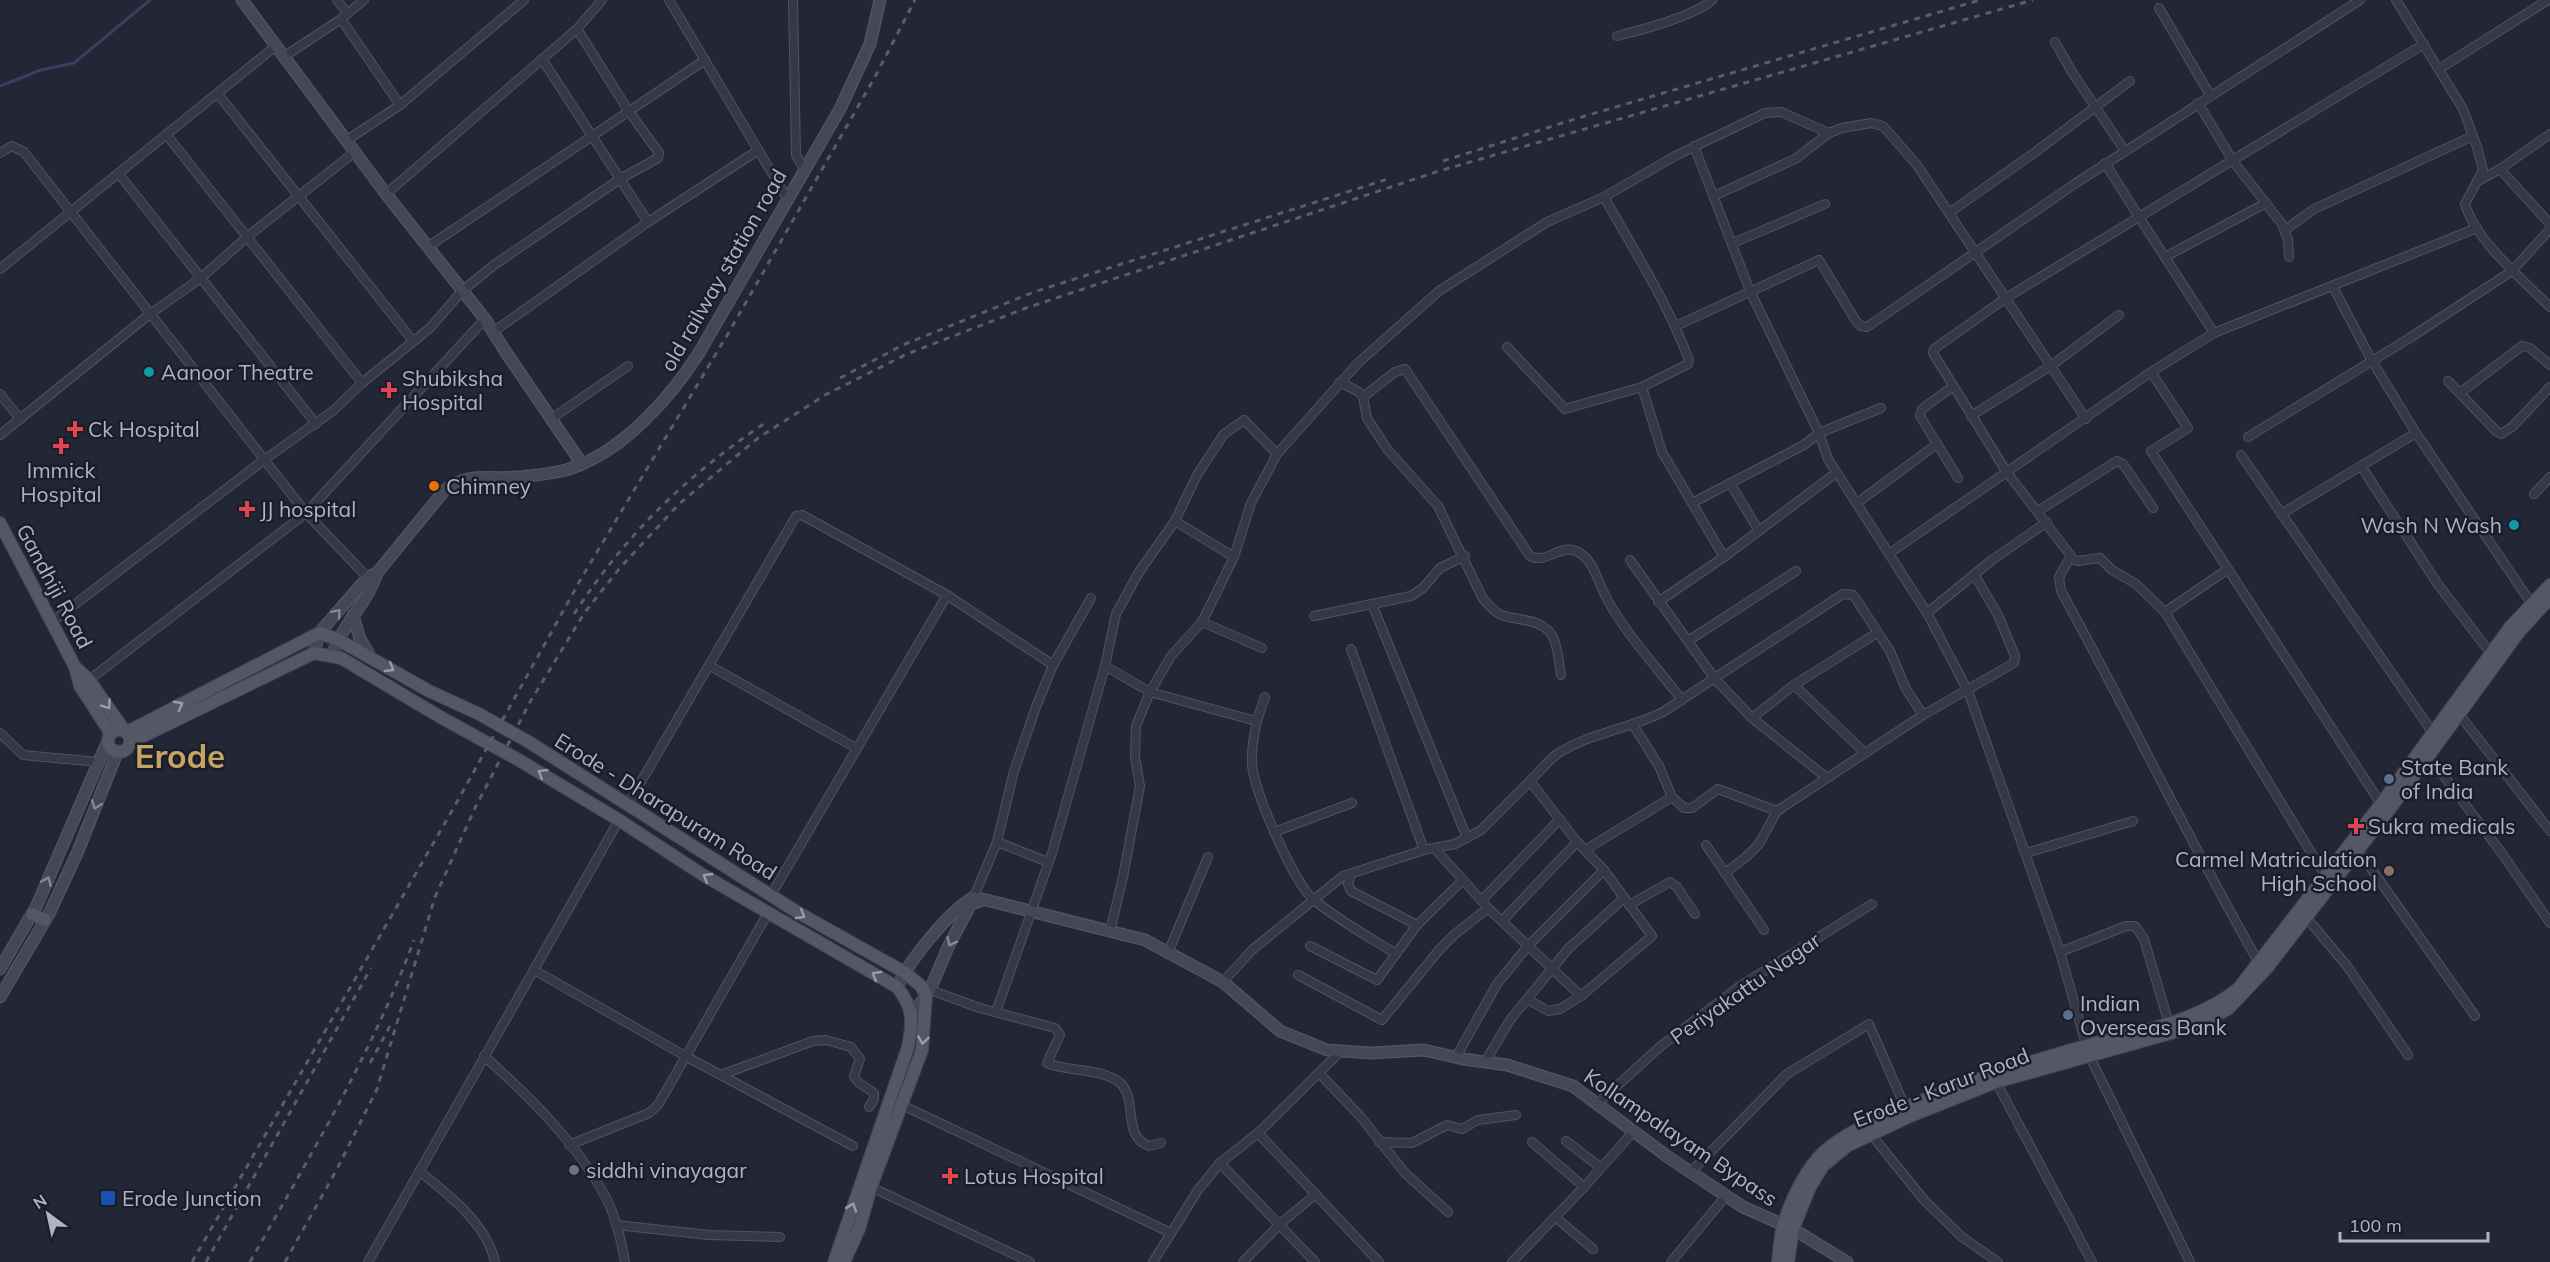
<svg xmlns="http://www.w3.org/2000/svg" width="2550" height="1262" font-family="Mulish,sans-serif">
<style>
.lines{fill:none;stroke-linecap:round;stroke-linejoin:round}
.stream{stroke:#39405d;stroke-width:3}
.street-casing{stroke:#505360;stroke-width:10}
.secondary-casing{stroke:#505360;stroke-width:13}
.primary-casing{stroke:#3f424f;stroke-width:14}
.street{stroke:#353946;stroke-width:8}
.secondary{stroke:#444758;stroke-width:10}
.primary{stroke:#535766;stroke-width:12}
.rail{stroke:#585c6c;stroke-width:3;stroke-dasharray:6 6;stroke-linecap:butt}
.oneway{stroke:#858898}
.oneway2{stroke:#999cab}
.culture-dot{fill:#0f9aa8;stroke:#1b1e2a;stroke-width:2}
.health-dot{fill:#e0444e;stroke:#1b1e2a;stroke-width:2}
.food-dot{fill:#e8710a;stroke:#1b1e2a;stroke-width:2}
.service-dot{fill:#5c6f8a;stroke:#1b1e2a;stroke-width:2}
.education-dot{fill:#8d6e63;stroke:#1b1e2a;stroke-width:2}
.worship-dot{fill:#6b7280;stroke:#1b1e2a;stroke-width:2}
.transit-dot{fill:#1a4fb4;stroke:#1b1e2a;stroke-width:2}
.labels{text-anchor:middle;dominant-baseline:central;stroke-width:5;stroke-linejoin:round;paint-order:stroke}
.street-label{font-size:21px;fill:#b0b3c2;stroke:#1b1e2a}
.poi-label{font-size:21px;fill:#b0b3c2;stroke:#1b1e2a;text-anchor:start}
.town-label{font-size:33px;font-weight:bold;fill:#c7a466;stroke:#1b1e2a}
</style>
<rect width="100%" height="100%" fill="#222635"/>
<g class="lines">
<polyline class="stream" points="0,86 41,70 74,63 150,0"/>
<g class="street-casing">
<g id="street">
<polyline points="337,0 347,13"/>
<polyline points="669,0 788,200"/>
<polyline points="793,0 796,155 804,169"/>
<path d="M 2396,0 L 2463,109 L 2477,147 L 2483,170 L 2465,204 C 2475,240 2523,280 2550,307"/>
<polyline points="2159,8 2210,95"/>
<polyline points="341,19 400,105"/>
<path d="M 1617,36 C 1641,30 1695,16 1712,0"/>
<polyline points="2055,42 2072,72 2125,151"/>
<polyline points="285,56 341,19 364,0"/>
<polyline points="542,59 648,222"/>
<polyline points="2439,69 2548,0"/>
<polyline points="218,94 413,341"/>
<polyline points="2198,103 2233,161 2282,224 2288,240 2289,257"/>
<polyline points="166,134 362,383"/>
<polyline points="347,140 400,105 524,0"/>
<polyline points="1694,146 1750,291 1819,433 1828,459 1927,613 1968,691 2060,952 2089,1055 2190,1262"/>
<polyline points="0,153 12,146 24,152 306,513 370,580"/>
<polyline points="2105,163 2139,217 2424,44"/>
<polyline points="2500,169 2550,224"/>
<polyline points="119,174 316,424"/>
<polyline points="2478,181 2500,169 2550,134"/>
<polyline points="386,194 577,29 602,0"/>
<polyline points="1714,196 1795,159 1829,133 1842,128 1871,123 1883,126 1917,165 2086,419"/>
<polyline points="1949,213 2034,153 2130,81"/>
<polyline points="2285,230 2314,209 2473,136"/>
<polyline points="1733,243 1825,204"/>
<polyline points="429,246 705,60"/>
<polyline points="2165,257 2266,203"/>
<polyline points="0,269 277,45"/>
<polyline points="2333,287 2372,361 2416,433 2531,603"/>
<polyline points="1676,326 1819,260 1856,321 1861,326 1867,327 2076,183 2360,0"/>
<polyline points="493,332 648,222 757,151"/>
<path d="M 2214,333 L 2139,217 L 2006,298 L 1934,349 L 1933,353 L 2006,471 L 2071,556 L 2059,577 L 2061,591 C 2129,714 2189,841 2259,963"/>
<path d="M 1507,347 L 1565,409 L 1642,387 L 1688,364 L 1689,360 C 1667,302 1634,250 1604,197"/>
<polyline points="2448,381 2496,431 2501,434 2512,427 2550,387"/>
<path d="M 1340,382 L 1359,392 L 1363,397 L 1367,418 L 1387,449 L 1438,506 L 1483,599 C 1489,605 1493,611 1501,615 C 1518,621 1543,618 1553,637 C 1558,648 1559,663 1561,675"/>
<polyline points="1642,387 1662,452 1724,557"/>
<polyline points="1952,387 1922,409 1920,416 1958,478"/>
<polyline points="2460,393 2522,346 2530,348 2550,365"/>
<polyline points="0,394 20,419"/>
<path d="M 1363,397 L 1395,372 L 1405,369 L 1530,556 C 1547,565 1561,542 1578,552 C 1592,559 1597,578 1603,591 C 1621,629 1656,666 1682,700"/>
<polyline points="1971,416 2052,365 2119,315"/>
<polyline points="551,419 628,366"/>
<polyline points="0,435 150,314 201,278 247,237 356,151"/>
<polyline points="2248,437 2408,339 2512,271 2550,229"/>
<polyline points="1277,454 1359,362 1439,291 1547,222 1604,197 1675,156 1765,113 1781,112 1829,133"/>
<polyline points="2241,455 2433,733"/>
<polyline points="2361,466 2437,583 2491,654"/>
<polyline points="1730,483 1759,531"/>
<polyline points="2534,494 2550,477"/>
<polyline points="1692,503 1804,445 1819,433 1881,408"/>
<polyline points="1857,503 1937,444"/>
<polyline points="2038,511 2117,461 2123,464 2153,508"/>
<polyline points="2281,514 2416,433"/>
<polyline points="1175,521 1234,557"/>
<polyline points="1890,553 2151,372"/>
<polyline points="2071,559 2078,561 2100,558 2112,570 2136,584 2165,612"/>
<polyline points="1630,560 1715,679 1752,718 1827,778"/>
<polyline points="2228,569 2165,612 2326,877"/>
<polyline points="947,595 1053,665"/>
<polyline points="1658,602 1724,557 1836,473"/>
<polyline points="1372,604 1467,838"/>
<polyline points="1927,613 1992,560 2047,522"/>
<polyline points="1314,616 1411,596 1423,588 1440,568 1465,556"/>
<polyline points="53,621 264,460 334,410 362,383 430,328 462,291 494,265 620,179 658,158 659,153 628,110 577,29"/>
<polyline points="1202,622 1262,648"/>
<polyline points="1688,641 1796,571"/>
<polyline points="1351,649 1424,850"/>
<polyline points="710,666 856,748"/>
<polyline points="1105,666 1150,692 1256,721"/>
<polyline points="89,680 306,513 485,319"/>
<polyline points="1794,685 1865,753"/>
<path d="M 1265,697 C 1257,718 1251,741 1252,764 C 1253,790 1295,886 1315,901 C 1340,921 1369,937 1396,954"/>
<polyline points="2459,714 2550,831"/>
<polyline points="1752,718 1794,685 1877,633"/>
<polyline points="1633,725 1659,766 1672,797 1684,808 1692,808 1718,789 1777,811"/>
<polyline points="0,733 23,755 98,762"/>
<polyline points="2428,755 2501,852 2550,923"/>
<path d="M 1530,781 C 1539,772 1547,762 1557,754 C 1589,733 1629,729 1663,712 L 1843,594 L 1853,595 L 1856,599 L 1890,651 L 1906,689 L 1923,715"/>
<polyline points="628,804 796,516 802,515 947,595 771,895"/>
<polyline points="2381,804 2151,451 2188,428 2151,372 2214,333 2477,228"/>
<polyline points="1274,832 1352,803"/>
<polyline points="997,842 1048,862"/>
<polyline points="1706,845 1764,930"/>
<polyline points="2356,847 2475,1016"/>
<polyline points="1435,849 1463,880"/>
<polyline points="1585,850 1672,797"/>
<polyline points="2026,853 2133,821"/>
<polyline points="1725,873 1746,857 1759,844 1777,811 1923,715 2014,663 2015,656 1998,615 1974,574"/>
<polyline points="1351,874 1348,884 1351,891 1417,925"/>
<polyline points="973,899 997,842 1014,771 1036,707 1053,665 1091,598"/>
<polyline points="1482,900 1560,819"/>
<polyline points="1629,905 1670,882 1677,887 1695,914"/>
<polyline points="2306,917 2347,966 2408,1055"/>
<polyline points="1502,921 1577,842"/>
<polyline points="1310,946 1377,980 1417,925 1463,880 1488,908 1581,996"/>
<polyline points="2060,952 2126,926 2135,926 2144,939 2169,1024"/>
<polyline points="1168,953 1208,857"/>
<polyline points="534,970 687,1057 853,1146"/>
<polyline points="1298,975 1382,1020 1439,950 1455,934 1488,908"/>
<polyline points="1223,982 1252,950 1343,876 1424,850 1455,844 1481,830 1530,781 1577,842 1604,870 1652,936 1581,996 1560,1009 1548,1011 1527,999"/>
<path d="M 930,990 L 980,1008 L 1055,1028 L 1060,1035 L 1047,1063 C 1069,1072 1100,1068 1119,1082 C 1139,1098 1121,1136 1149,1146 L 1161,1143"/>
<polyline points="996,1012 1052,853 1105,666 1116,614 1139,572 1175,521 1197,475 1224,434 1244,420 1277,454 1251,503 1234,557 1202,622 1171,656 1150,692 1136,726 1135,756 1140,786 1123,877 1110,931"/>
<path d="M 484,1056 C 529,1096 576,1142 605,1196 C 616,1216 621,1240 625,1262"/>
<polyline points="1456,1057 1497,984 1528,946 1604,870"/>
<polyline points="1485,1062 1510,1020 1568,949 1624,898"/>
<polyline points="1319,1073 1360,1116 1405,1173 1448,1212"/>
<polyline points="721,1075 813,1041 826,1040 851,1047 860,1059 854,1076 858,1082 874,1093 874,1099 869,1107"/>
<polyline points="1995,1080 2092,1262"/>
<polyline points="1597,1104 1661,1046 1740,986 1872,904"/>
<polyline points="902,1105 1171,1233"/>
<polyline points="1258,1133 1379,1262"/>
<polyline points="1870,1133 1924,1200 1962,1237 1998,1262"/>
<polyline points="1566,1141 1601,1168"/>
<polyline points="1379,1142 1412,1143 1447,1125 1462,1129 1478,1120 1516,1115"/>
<polyline points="1532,1142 1584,1187"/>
<polyline points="569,1145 649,1113 658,1105 768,913"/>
<polyline points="1220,1163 1315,1262"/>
<path d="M 419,1171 C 448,1194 487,1224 495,1262"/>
<polyline points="1691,1172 1787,1074 1869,1024 1905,1107"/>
<polyline points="871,1187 1030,1262"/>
<polyline points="1555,1217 1593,1249"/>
<polyline points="616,1225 709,1235 780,1237"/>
<polyline points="368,1262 619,820"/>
<polyline points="1153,1262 1198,1190 1220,1163 1258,1133 1341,1051"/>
<polyline points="1243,1262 1280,1224 1316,1194"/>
<polyline points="1512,1262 1584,1187 1633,1132"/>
<polyline points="1671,1262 1726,1196"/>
</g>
</g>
<g class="secondary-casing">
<g id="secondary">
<polyline points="242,0 386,194 485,319 505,351 582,464"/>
<polyline points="353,615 360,639 370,656"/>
<path d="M 314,653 L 319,633 L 368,577 L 377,573 L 444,491 C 467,471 490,480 518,477 C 535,475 556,474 572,468 C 624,450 670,398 699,353 L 840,109 L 870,44 L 880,0"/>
<path d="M 332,656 C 341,625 368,603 377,573"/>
<polyline points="0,969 37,905 106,745"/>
<path d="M 897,987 C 909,961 948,912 974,897 L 1145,940 L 1223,982 L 1280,1031 L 1327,1050 L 1371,1053 L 1424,1050 L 1463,1059 L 1507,1065 L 1573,1086 L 1668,1157 L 1743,1207 L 1793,1229 L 1847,1262"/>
<polyline points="0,997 49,914 78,851 118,751"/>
<polyline points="912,1015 930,990 949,945 971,904 980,901"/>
</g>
</g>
<g class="primary-casing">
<g id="primary">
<polyline points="0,523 75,667 80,686 111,734"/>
<polyline points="76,668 89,680 124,730"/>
<circle cx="119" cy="741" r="11"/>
<polyline points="127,732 319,633 337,639 429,691 479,714 529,742 797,912 904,972 921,986 926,996 922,1050 871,1187 859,1229 844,1262"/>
<path d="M 131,742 L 314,653 L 341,658 L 442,718 L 517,759 L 619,820 L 703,875 L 897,987 C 914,1008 913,1021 908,1047 L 834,1262"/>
<polyline points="32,914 45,920"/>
<path d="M 1778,1262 C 1779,1250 1780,1237 1783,1226 C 1789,1204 1803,1175 1818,1158 C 1836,1138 1864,1126 1888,1115 C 1957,1084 2030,1061 2103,1041 C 2150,1029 2199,1020 2238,989 L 2381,804 L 2511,626 L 2550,585"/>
<polyline points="1788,1262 1793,1229 1810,1187 1823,1166 1847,1146 1908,1117 1996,1082 2171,1033 2201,1023 2228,1009 2267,968 2389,810 2519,632 2550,598"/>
</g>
</g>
<use href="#street" class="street"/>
<use href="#secondary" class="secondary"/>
<use href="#primary" class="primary"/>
<g class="rail">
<polyline points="1443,161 1575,119 1980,0"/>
<polyline points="840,378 905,344 1034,292 1391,178"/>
<path d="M 574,614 C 627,533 685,477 765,423"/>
<polyline points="370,1063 390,1026"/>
<polyline points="192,1262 453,809 582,577 729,332 876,75 915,0"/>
<polyline points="206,1262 371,968"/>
<path d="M 250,1262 C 309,1157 372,1054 414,940"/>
<polyline points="285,1262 337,1169 377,1089 435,897 475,808 530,702 585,612 619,569 679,504 758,438 825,395 907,354 1026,308 1439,171 2033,0"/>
</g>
</g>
<defs><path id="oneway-chevron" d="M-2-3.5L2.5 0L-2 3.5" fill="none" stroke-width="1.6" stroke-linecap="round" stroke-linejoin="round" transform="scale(1.5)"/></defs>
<g class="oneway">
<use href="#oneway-chevron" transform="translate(337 613) rotate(-49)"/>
<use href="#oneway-chevron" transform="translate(96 805) rotate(111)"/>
<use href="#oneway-chevron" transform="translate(47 881) rotate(-66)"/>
<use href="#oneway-chevron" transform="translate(951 942) rotate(117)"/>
</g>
<g class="oneway2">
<use href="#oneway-chevron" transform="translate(390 668) rotate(30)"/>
<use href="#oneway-chevron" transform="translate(107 705) rotate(55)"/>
<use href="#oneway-chevron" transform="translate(179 705) rotate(-28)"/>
<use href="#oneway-chevron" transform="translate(542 773) rotate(-149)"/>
<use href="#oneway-chevron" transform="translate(707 877) rotate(-149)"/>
<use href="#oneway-chevron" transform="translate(801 915) rotate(31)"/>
<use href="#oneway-chevron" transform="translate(876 975) rotate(-149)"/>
<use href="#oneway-chevron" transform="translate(923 1040) rotate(98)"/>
<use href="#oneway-chevron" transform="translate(852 1207) rotate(-71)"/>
</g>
<g class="culture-dot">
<circle cx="149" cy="372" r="6"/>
<circle cx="2514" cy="525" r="6"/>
</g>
<g class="health-dot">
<path d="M386 381h6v6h6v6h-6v6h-6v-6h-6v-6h6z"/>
<path d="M72 420h6v6h6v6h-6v6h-6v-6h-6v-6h6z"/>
<path d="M58 437h6v6h6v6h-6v6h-6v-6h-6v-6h6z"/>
<path d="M244 500h6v6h6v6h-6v6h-6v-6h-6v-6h6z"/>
<path d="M2353 817h6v6h6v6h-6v6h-6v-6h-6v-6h6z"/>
<path d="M947 1167h6v6h6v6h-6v6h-6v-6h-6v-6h6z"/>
</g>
<circle class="food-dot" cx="434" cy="486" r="6"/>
<g class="service-dot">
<circle cx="2389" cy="779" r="6"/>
<circle cx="2068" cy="1015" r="6"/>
</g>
<circle class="education-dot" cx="2389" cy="871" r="6"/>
<circle class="worship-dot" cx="574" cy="1170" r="6"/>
<rect class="transit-dot" x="100" y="1190" width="16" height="16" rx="3"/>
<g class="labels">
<g class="street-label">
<text transform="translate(723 270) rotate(-60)">old railway station road</text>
<text transform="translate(55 586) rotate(62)">Gandhiji Road</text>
<text transform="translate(666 806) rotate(32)">Erode - Dharapuram Road</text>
<text transform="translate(1745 988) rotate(-35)">Periyakattu Nagar</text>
<text transform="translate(1941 1087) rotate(-21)">Erode - Karur Road</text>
<text transform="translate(1681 1137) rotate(34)">Kollampalayam Bypass</text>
</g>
<g class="poi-label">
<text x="161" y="372">Aanoor Theatre</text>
<text x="402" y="378">Shubiksha<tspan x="402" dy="24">Hospital</tspan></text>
<text x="88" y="429">Ck Hospital</text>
<text x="61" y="470" text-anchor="middle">Immick<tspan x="61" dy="24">Hospital</tspan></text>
<text x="446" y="486">Chimney</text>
<text x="260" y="509">JJ hospital</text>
<text x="2502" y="525" text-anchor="end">Wash N Wash</text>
<text x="2401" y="767">State Bank<tspan x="2401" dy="24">of India</tspan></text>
<text x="2368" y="826">Sukra medicals</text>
<text x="2377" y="859" text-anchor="end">Carmel Matriculation<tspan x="2377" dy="24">High School</tspan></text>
<text x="2080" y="1003">Indian<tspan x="2080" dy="24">Overseas Bank</tspan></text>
<text x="586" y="1170">siddhi vinayagar</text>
<text x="964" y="1176">Lotus Hospital</text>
<text x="122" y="1198">Erode Junction</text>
</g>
<g class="town-label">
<text x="180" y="755">Erode</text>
</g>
</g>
<g transform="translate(48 1214) rotate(327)" stroke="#1b1e2a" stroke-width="4.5" paint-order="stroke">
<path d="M0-4.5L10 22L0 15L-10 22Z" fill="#b0b3c2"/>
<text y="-9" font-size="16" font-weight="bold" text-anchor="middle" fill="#b0b3c2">N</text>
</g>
<path d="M2340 1232v9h148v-9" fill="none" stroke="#b0b3c2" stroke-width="3"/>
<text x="2349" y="1232" font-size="18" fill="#b0b3c2" stroke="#1b1e2a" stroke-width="4.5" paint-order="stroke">100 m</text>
</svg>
